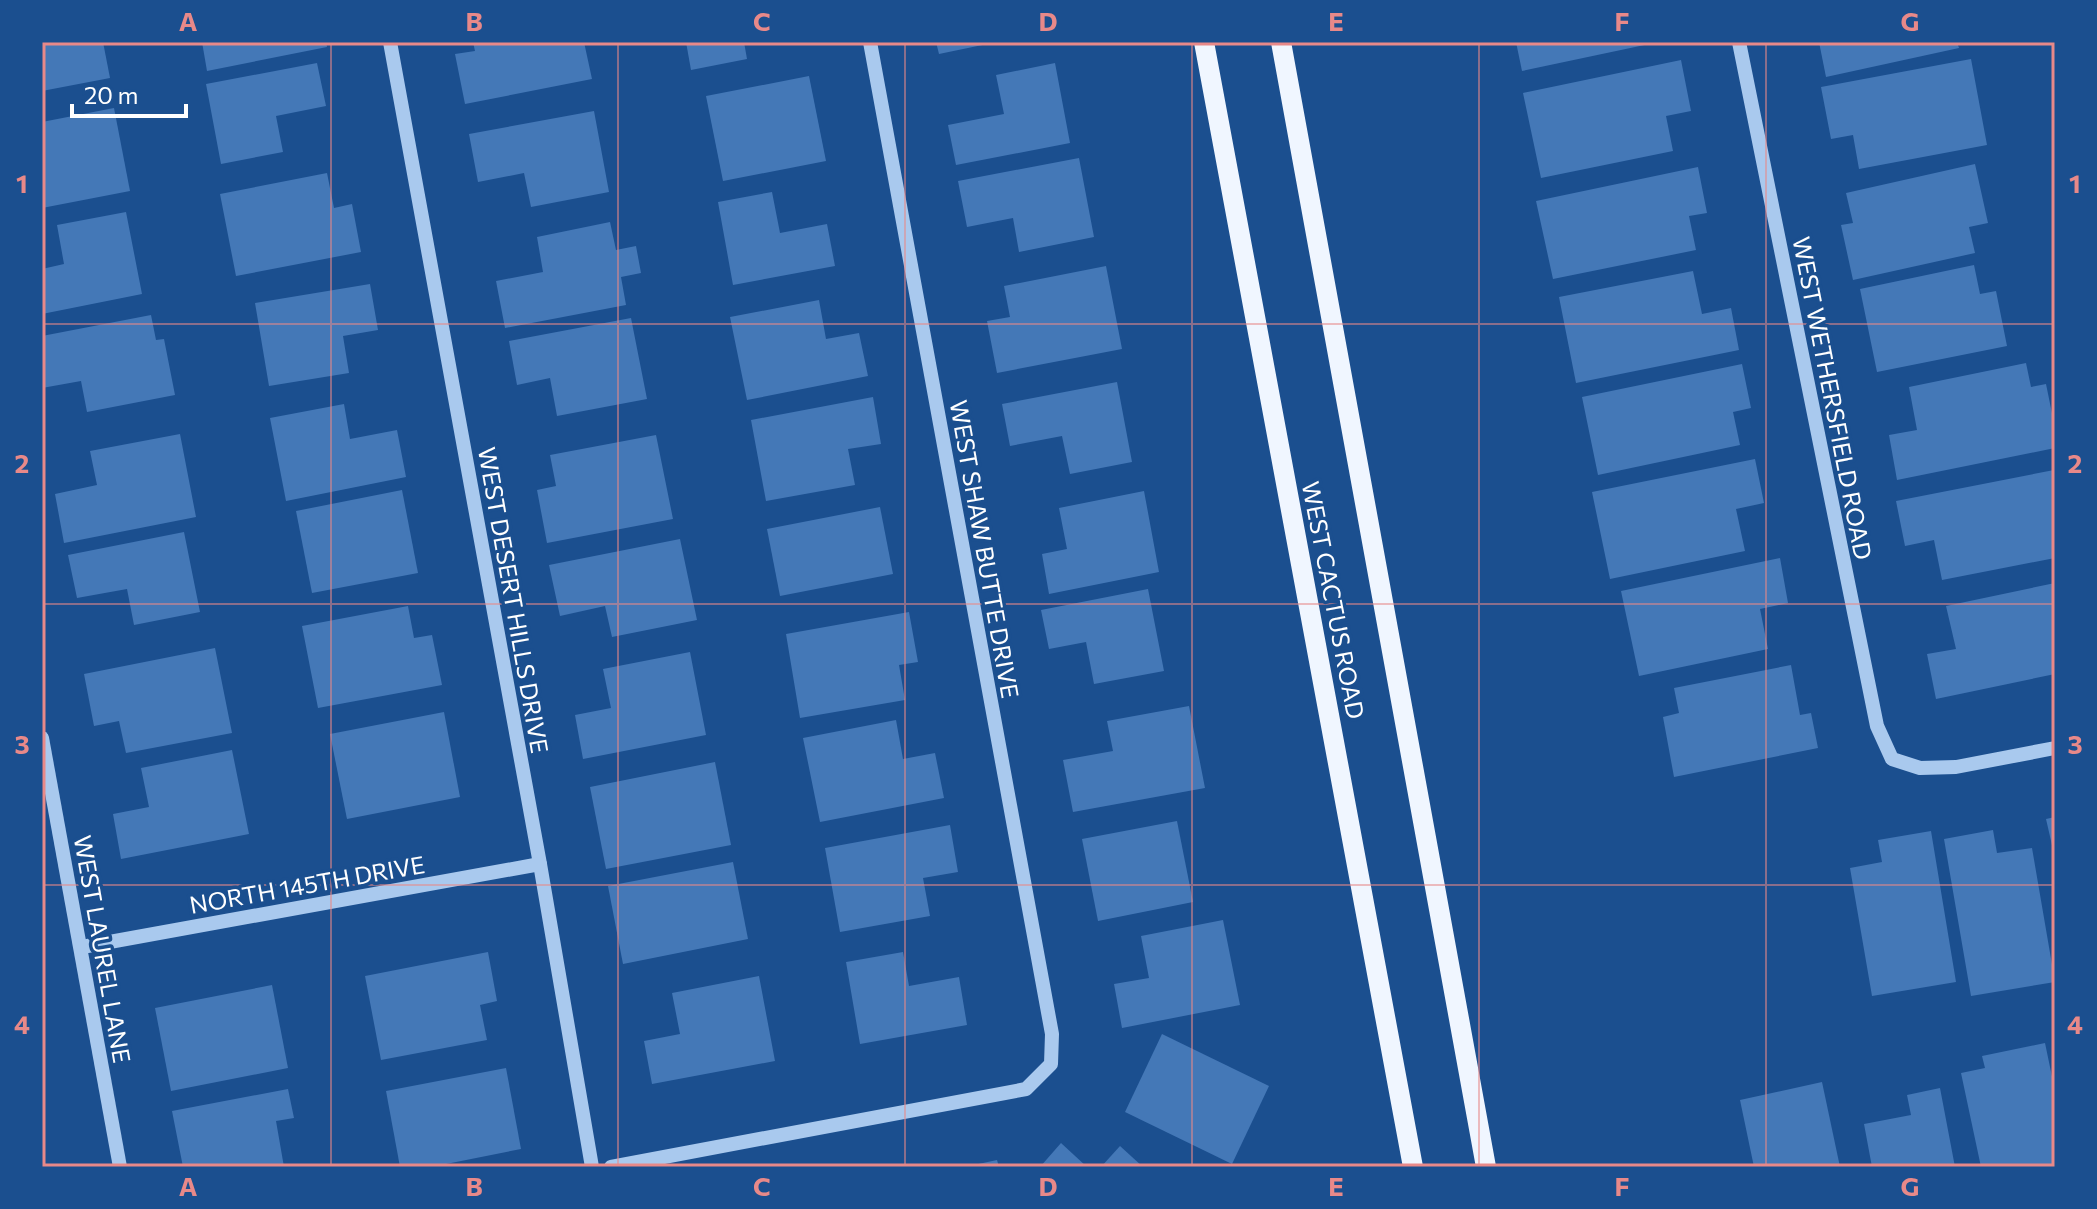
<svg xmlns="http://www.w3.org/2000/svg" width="2097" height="1209" font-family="Commissioner,sans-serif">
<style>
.building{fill:#4478b7}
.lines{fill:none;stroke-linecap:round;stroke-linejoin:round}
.minor{stroke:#a9c9ee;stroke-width:14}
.major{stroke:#f0f6ff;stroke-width:20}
.grid{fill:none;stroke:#e88989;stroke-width:2;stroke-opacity:0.55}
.labels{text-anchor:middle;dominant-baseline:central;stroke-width:7;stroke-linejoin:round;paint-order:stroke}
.street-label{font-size:24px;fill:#fff;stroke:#1b4f8f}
.neatline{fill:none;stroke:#e88989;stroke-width:3}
.grid-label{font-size:26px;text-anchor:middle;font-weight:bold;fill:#e88989}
</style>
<rect width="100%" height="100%" fill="#1b4f8f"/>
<g class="building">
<polygon points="42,42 103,42 110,78 42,91"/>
<polygon points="202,42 326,42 327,47 207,71"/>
<polygon points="473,42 584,42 592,79 465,104 455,54 475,51"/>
<polygon points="686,42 744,42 747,59 691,70"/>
<polygon points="936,42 992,42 992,43 939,54"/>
<polygon points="1516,42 1654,42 1654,43 1522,71"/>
<polygon points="1819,42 1957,42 1959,48 1826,77"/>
<polygon points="1971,59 1987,145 1859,169 1853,135 1831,139 1821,87"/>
<polygon points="1681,60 1691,111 1666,116 1673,151 1541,178 1523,93"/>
<polygon points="317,63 326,106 276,116 283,152 221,164 206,84"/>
<polygon points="1055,63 1070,143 956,165 948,125 1004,114 996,75"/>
<polygon points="809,76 826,161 723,181 706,96"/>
<polygon points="114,108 130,191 42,208 42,122"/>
<polygon points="594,111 609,192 531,207 524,173 478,182 469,134"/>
<polygon points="1079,158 1094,237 1019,252 1013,218 967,227 958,181"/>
<polygon points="1975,164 1988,223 1969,227 1975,253 1853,280 1841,225 1853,223 1846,193"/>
<polygon points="1698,167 1707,213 1689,216 1696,250 1553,279 1536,201"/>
<polygon points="327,173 334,208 352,204 361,252 236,276 220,194"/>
<polygon points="772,192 780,233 827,224 835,266 733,285 718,202"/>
<polygon points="126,212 142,294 42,314 42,269 64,264 57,225"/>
<polygon points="610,222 616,250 636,246 641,273 621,277 626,305 505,328 496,281 543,272 537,237"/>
<polygon points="1974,265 1980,294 1996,291 2007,346 1877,372 1860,289"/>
<polygon points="1106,266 1122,349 997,373 987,321 1010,317 1004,286"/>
<polygon points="1693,271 1702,314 1731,308 1739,350 1576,383 1559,297"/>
<polygon points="370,284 378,330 343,336 349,373 269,386 255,303"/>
<polygon points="819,300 826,339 859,333 868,376 747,400 730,317"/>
<polygon points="151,315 156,340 164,339 175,395 87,412 81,381 42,388 42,336"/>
<polygon points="631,318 647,399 557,416 550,378 517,385 509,341"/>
<polygon points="2026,363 2031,387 2046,384 2055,428 2055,448 1897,480 1889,435 1917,430 1909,387"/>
<polygon points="1742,364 1751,408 1733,412 1740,445 1598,475 1582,397"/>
<polygon points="1117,382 1132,462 1070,474 1062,436 1010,446 1002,404"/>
<polygon points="873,397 881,444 848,449 855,485 766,501 751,420"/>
<polygon points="344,404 350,439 397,430 406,477 286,501 270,418"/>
<polygon points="180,434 196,517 64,543 55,494 97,485 90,451"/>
<polygon points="656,435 673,519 547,543 537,490 556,486 550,455"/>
<polygon points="1755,459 1764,503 1736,509 1745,551 1610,579 1592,492"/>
<polygon points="2054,470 2055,558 1942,580 1934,540 1905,546 1896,501"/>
<polygon points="402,490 418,573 312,593 296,511"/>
<polygon points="1144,491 1159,572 1049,594 1042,554 1067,549 1059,508"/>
<polygon points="880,507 893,574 780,596 767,529"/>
<polygon points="184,532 200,612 134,625 127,589 77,598 68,555"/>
<polygon points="680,539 697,620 612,637 605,606 560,616 549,565"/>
<polygon points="1780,558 1788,603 1760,609 1768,649 1639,676 1621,591"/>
<polygon points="2055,583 2055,674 1936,699 1927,654 1956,649 1946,606"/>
<polygon points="1148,589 1164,671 1094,684 1086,642 1049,649 1041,610"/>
<polygon points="408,606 414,638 432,635 442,685 318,708 302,626"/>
<polygon points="909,612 918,662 899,665 905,700 800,718 786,634"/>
<polygon points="215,648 232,733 126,753 119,721 94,726 84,674"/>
<polygon points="690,652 706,735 583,759 575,715 611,708 603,669"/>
<polygon points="1791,665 1800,715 1811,713 1818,748 1674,777 1663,717 1679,713 1674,688"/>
<polygon points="1189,706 1205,788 1073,812 1063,760 1113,751 1107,721"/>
<polygon points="444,712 460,797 347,819 330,734"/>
<polygon points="896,720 903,759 935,753 944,798 820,822 803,738"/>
<polygon points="232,750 249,834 121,859 113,814 149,807 141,768"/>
<polygon points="715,762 731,845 606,869 590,787"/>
<polygon points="2055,817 2055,854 2054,854 2046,819"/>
<polygon points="1177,821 1193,902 1098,921 1082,839"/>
<polygon points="950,825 958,872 923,878 930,916 840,932 825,848"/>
<polygon points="1993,830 1997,853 2032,848 2055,982 1971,996 1944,839"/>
<polygon points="1931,831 1956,982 1872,996 1850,868 1882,862 1878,840"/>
<polygon points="733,862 748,939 623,964 608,886"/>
<polygon points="1223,920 1240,1005 1122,1028 1114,984 1149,978 1141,936"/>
<polygon points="488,952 497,1001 480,1005 487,1040 381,1060 365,976"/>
<polygon points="903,952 909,986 959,977 967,1025 860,1044 846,962"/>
<polygon points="759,976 775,1061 652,1084 644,1041 680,1034 672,993"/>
<polygon points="272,985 288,1068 171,1091 155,1008"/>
<polygon points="1162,1034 1269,1086 1232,1164 1125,1112"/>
<polygon points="2045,1043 2055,1091 2055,1167 1981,1167 1961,1073 1985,1068 1982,1056"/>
<polygon points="506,1068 521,1149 431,1167 400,1167 386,1091"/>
<polygon points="1822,1082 1840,1167 1754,1167 1740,1100"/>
<polygon points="1940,1088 1955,1167 1872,1167 1864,1124 1911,1115 1907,1095"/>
<polygon points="288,1089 294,1118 276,1121 284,1167 183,1167 172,1111"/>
<polygon points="1061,1143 1087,1167 1040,1167"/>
<polygon points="1120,1146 1143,1167 1101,1167"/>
<polygon points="997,1160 999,1167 969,1167 969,1166"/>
</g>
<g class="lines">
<g class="minor">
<polyline points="390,42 540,864 592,1167"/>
<polyline points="1739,42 1877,726 1892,759 1920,768 1956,767 2055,748"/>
<polyline points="42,738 120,1167"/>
<polyline points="82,947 540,864"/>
<polyline points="611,1167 1026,1089 1051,1064 1052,1034 870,42"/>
</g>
<g class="major">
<polyline points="1204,42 1413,1167"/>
<polyline points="1281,42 1486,1167"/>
</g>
</g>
<path class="grid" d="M 331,42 L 331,1167M 618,42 L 618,1167M 905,42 L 905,1167M 1192,42 L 1192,1167M 1479,42 L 1479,1167M 1766,42 L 1766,1167M 42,324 L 2055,324M 42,604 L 2055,604M 42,885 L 2055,885"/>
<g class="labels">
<g class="street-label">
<text transform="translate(1833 398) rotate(79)">WEST WETHERSFIELD ROAD</text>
<text transform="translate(985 549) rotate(80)">WEST SHAW BUTTE DRIVE</text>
<text transform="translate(514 600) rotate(80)">WEST DESERT HILLS DRIVE</text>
<text transform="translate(1334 600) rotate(79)">WEST CACTUS ROAD</text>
<text transform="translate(307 884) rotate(-10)">NORTH 145TH DRIVE</text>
<text transform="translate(103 949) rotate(80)">WEST LAUREL LANE</text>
</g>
</g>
<rect width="2097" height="1209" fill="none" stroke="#1b4f8f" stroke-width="88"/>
<path d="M72 104v12h114v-12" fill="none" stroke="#ffffff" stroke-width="4"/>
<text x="84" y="104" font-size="24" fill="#ffffff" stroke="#1b4f8f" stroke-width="6" paint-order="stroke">20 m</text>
<rect x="44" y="44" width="2009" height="1121" class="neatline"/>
<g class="grid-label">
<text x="188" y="31">A</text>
<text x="474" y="31">B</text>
<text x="762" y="31">C</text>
<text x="1048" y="31">D</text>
<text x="1336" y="31">E</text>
<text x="1622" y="31">F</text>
<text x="1910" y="31">G</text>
<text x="22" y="193">1</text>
<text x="2075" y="193">1</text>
<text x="22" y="473">2</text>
<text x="2075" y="473">2</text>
<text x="22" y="754">3</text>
<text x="2075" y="754">3</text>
<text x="22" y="1034">4</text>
<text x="2075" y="1034">4</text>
<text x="188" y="1196">A</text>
<text x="474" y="1196">B</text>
<text x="762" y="1196">C</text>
<text x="1048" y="1196">D</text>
<text x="1336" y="1196">E</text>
<text x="1622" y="1196">F</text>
<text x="1910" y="1196">G</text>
</g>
</svg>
